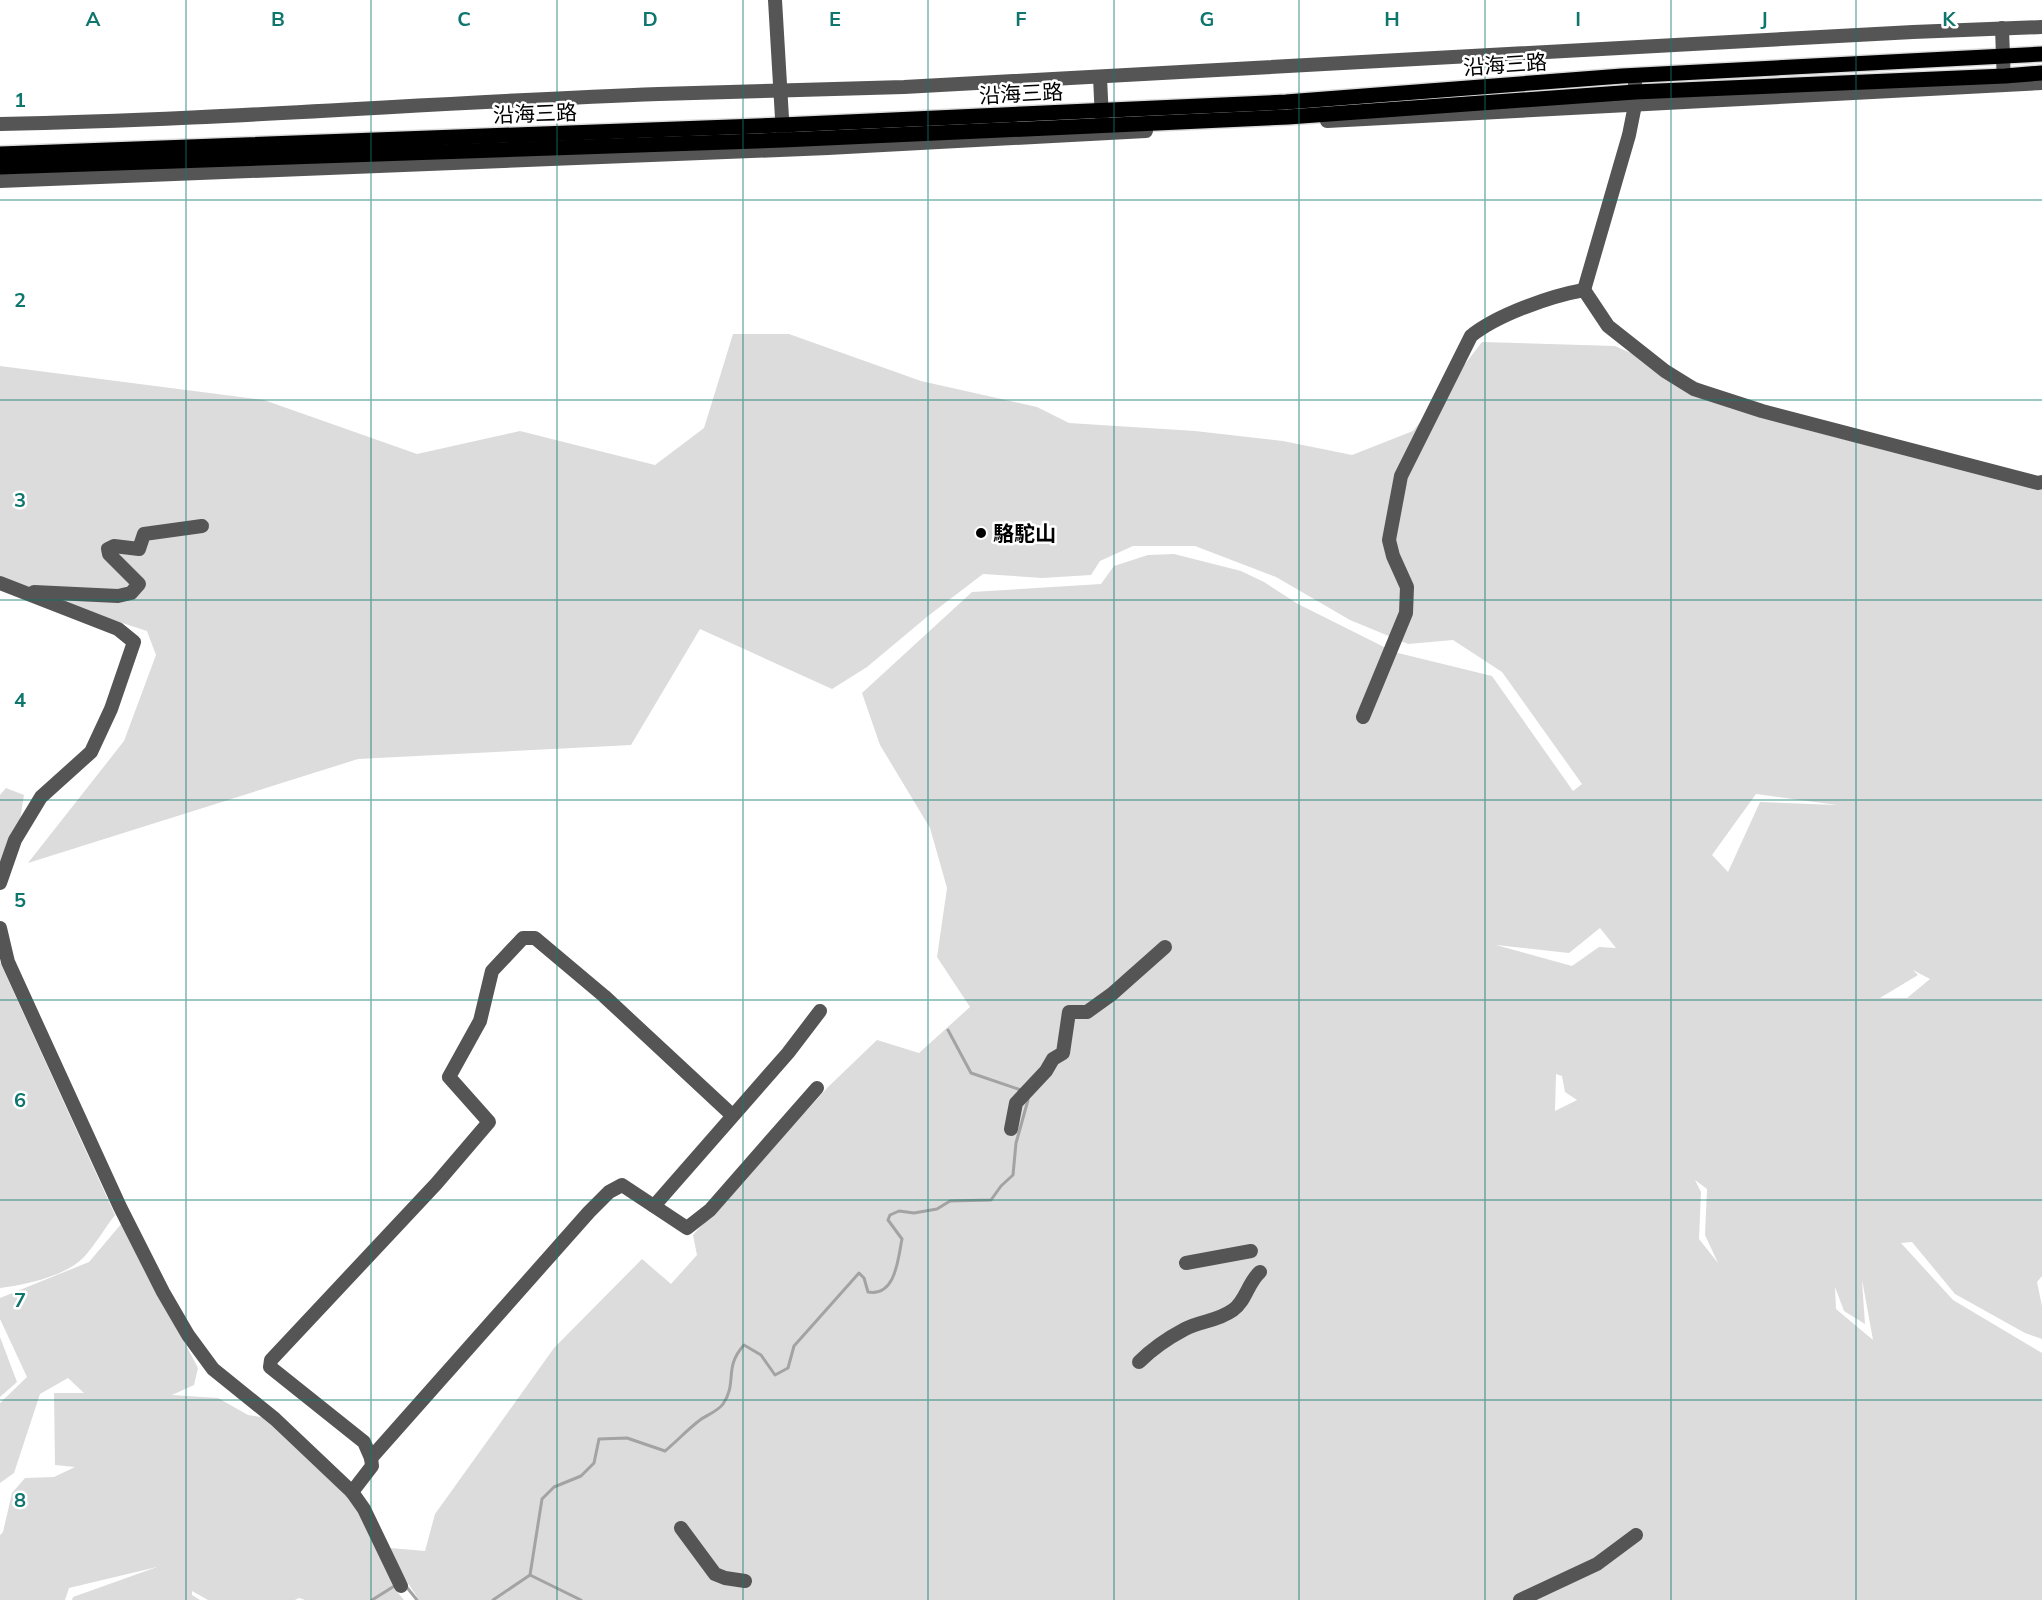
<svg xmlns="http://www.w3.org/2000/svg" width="2042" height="1600" font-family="Mulish,'Noto Sans TC',sans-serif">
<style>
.green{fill:#dcdcdc;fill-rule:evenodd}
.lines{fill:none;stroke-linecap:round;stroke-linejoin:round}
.stream{stroke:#a3a3a3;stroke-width:3}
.major-casing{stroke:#dbdbdb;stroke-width:18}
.minor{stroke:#555;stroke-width:14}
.major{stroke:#000;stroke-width:15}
.grid{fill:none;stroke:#0f766e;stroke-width:1.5;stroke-opacity:0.55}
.poi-dot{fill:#000;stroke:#fff;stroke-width:2}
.labels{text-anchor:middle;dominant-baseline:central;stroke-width:5;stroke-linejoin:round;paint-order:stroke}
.street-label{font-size:21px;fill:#000;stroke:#fff}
.poi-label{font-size:21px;font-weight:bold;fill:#000;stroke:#fff;text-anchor:start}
.grid-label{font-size:20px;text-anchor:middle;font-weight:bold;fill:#0f766e;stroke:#fff;stroke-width:5;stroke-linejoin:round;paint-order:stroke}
</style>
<rect width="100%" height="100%" fill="#fff"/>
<g class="green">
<path d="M 733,334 L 789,334 L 921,381 L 1037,407 L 1069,423 L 1195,431 L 1283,441 L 1352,455 L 1413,431 L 1482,342 L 1615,346 L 1807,430 L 1985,475 L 2042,484 L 2042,1276 L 2037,1282 L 2042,1306 L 2042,1339 L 2025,1333 L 1955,1294 L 1912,1242 L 1901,1243 L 1953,1300 L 2042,1353 L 2042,1600 L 419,1600 L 400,1571 L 390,1548 L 425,1551 L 435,1514 L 554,1348 L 642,1259 L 671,1284 L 697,1255 L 693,1235 L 828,1087 L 877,1040 L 919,1053 L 970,1007 L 937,957 L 947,888 L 930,828 L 880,745 L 862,693 L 972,592 L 1101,584 L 1114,566 L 1148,555 L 1174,554 L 1241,571 L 1264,582 L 1298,604 L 1394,652 L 1492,676 L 1573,791 L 1582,784 L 1502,672 L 1453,640 L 1408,644 L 1350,620 L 1276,577 L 1195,546 L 1133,546 L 1100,561 L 1091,575 L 1042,578 L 983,574 L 928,616 L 867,667 L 832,689 L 700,629 L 631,745 L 358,759 L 28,863 L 124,741 L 156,655 L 147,631 L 51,600 L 0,580 L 0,366 L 264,400 L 417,454 L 520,431 L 655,465 L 704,428 ZM 1756,794 L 1837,805 L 1760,802 L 1728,872 L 1712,855 ZM 1600,928 L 1616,948 L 1599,947 L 1572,966 L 1496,945 L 1569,953 ZM 1913,970 L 1930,979 L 1907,998 L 1880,998 L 1918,975 ZM 1556,1074 L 1562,1076 L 1565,1092 L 1577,1100 L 1555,1111 ZM 1695,1180 L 1707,1189 L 1705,1235 L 1718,1263 L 1699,1239 L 1701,1192 ZM 1862,1281 L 1863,1285 L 1873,1340 L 1836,1309 L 1835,1287 L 1844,1311 L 1865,1324 Z"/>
<polygon points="6,788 24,795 20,820 0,864 0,795"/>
<path d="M 0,962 L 115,1215 C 105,1228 95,1245 84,1257 C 66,1276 25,1285 0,1288 Z"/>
<polygon points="122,1223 198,1368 194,1385 172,1395 218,1398 248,1415 275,1419 346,1485 395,1589 404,1600 305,1600 299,1598 295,1600 208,1600 192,1591 192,1595 200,1600 72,1600 73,1597 157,1567 69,1588 65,1600 0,1600 0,1535 3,1532 12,1493 25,1478 54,1477 75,1467 55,1465 54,1393 84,1393 68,1378 40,1394 14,1473 0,1483 0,1403 27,1377 0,1319 0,1298 89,1262"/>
<polygon points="0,1337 17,1382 0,1397"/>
</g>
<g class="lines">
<g class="stream">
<polyline points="948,1030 971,1073 1021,1090"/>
<polyline points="530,1575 581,1600"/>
<polyline points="405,1585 417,1600"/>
<polyline points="372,1600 396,1585"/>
<path d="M 493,1600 L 530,1575 L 542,1499 L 554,1487 L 581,1476 L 594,1463 L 599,1439 L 627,1438 L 665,1451 C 677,1441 688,1429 700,1420 C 707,1415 718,1411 723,1404 C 738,1382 723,1368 744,1345 L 761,1355 L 775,1375 L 788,1368 L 794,1346 L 859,1273 L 864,1278 L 868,1292 C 896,1297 898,1258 902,1239 L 888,1220 L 890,1215 L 899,1211 L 914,1213 L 937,1209 L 950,1201 L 991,1200 L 1001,1186 L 1013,1175 L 1016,1143 L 1028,1100"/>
</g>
<g class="major-casing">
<g id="major">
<polyline points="0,154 782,125 1286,102 1622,76 2042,54"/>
<polyline points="0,167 783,140 1288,117 1635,92 2005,76 2042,73"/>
</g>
</g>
<g class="minor">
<polyline points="775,0 783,135"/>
<polyline points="2002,28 2004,85"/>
<polyline points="1100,77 1102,120"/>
<polyline points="1327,121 2042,83"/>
<path d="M 0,124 C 220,120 439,102 659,94 C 741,91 822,90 904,87 L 1913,32 L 2042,27"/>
<polyline points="0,181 828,148 1146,131"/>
<polyline points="1584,290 1629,135 1635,105 1635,75"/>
<polyline points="0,583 118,629 134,642 111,709 91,752 41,797 15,840 0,883"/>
<polyline points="34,592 118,596 131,593 139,584 109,554 108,549 114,546 139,549 144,534 202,526"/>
<path d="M 1363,717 L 1406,613 L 1407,587 L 1393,556 L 1389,540 L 1401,476 L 1471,336 C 1497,315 1550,296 1584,290 L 1608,326 L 1665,371 L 1694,389 L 1762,411 L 2038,483 L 2042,482"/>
<polyline points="0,928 8,962 120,1207 163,1292 188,1335 213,1369 275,1419 352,1492 364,1509 401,1586"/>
<polyline points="1011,1129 1016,1103 1046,1071 1053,1059 1063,1053 1069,1012 1087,1012 1112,994 1165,947"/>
<polyline points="654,1206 788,1053 820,1011"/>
<polyline points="1186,1263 1251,1251"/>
<path d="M 1139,1362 C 1152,1349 1168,1338 1185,1329 C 1202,1320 1216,1322 1233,1310 C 1246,1301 1248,1282 1260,1272"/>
<polyline points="371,1458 589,1212 609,1192 622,1185 687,1228 710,1210 817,1088"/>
<polyline points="352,1492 372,1466 371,1458 364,1442 270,1367 271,1360 436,1184 489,1122 449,1077 480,1021 492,971 523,938 535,938 604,996 732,1115"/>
<polyline points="681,1528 715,1574 725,1578 745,1581"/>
<polyline points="1520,1600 1597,1564 1636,1535"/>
</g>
<use href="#major" class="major"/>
</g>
<path class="grid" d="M 186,0 L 186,1600M 371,0 L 371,1600M 557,0 L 557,1600M 743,0 L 743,1600M 928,0 L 928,1600M 1114,0 L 1114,1600M 1299,0 L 1299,1600M 1485,0 L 1485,1600M 1671,0 L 1671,1600M 1856,0 L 1856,1600M 0,200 L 2042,200M 0,400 L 2042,400M 0,600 L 2042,600M 0,800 L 2042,800M 0,1000 L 2042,1000M 0,1200 L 2042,1200M 0,1400 L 2042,1400"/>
<circle class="poi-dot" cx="981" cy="533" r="6"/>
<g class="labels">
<g class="street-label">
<text transform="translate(1505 64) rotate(-4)">沿海三路</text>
<text transform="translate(1021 93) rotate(-3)">沿海三路</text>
<text transform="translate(535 113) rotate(-2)">沿海三路</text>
</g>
<g class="poi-label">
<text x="993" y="533">駱駝山</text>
</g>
</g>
<g class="grid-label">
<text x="93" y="26">A</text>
<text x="278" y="26">B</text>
<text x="464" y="26">C</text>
<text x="650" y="26">D</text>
<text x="835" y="26">E</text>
<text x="1021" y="26">F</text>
<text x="1207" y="26">G</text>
<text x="1392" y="26">H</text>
<text x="1578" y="26">I</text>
<text x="1764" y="26">J</text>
<text x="1949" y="26">K</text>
<text x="20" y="107">1</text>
<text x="20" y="307">2</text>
<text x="20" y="507">3</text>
<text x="20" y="707">4</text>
<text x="20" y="907">5</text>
<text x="20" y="1107">6</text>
<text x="20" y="1307">7</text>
<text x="20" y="1507">8</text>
</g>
</svg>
